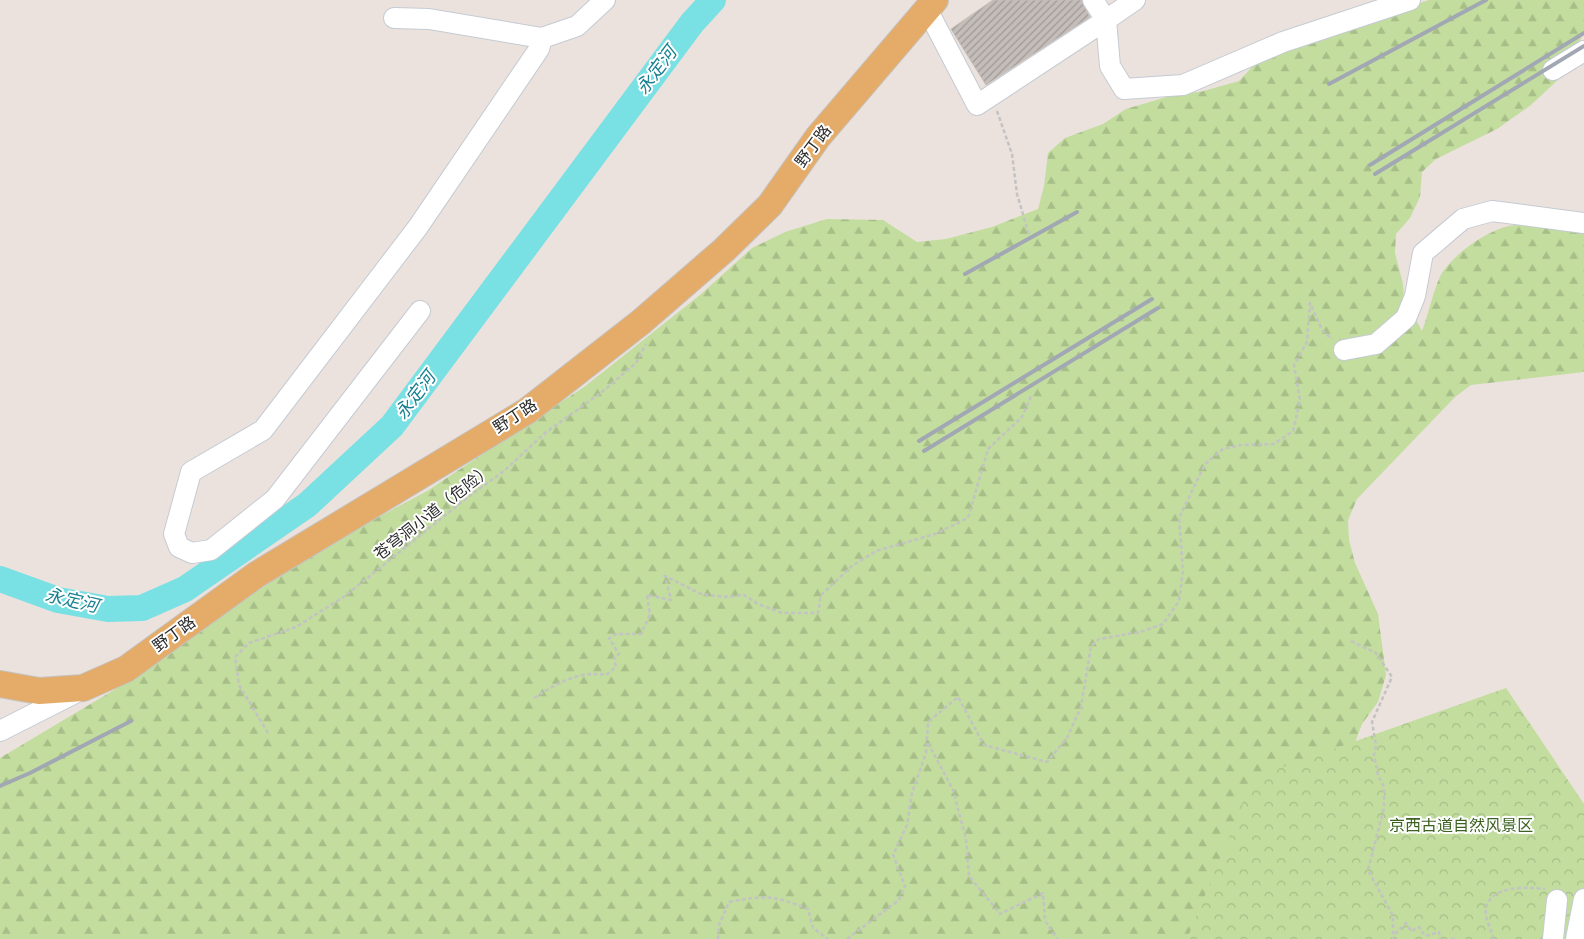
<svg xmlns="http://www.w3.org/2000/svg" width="1584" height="939" font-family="'Roboto Condensed','Noto Sans SC',sans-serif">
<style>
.forest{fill:url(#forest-firs)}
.park{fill:url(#park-crowns)}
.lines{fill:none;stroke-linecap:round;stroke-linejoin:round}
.river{stroke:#79e0e4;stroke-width:26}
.building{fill:url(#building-hatch);stroke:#c6beb7}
.minor-casing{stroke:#c5cbd3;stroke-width:22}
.major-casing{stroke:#c3c3c3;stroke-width:28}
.path{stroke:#c3c3c3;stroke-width:2.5;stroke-dasharray:4 2.5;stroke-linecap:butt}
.minor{stroke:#fff;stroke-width:20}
.major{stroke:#e5ac69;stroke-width:26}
.rail{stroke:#a1a7b3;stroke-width:4}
.labels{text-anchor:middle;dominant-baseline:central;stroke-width:4;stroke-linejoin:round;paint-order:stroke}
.street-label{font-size:16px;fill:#2a2a2a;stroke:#fff}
.park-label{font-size:16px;fill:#3c6120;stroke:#fff}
.water-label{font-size:18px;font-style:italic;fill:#198190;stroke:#fff}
</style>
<defs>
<pattern id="forest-firs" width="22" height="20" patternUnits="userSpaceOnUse" patternTransform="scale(1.25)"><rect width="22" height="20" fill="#c2dd9e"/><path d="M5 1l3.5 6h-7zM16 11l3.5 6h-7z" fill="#a7be88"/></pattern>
<pattern id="park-crowns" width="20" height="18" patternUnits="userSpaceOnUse" patternTransform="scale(1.25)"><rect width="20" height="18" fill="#c2dd9e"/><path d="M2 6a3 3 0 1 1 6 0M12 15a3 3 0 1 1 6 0" fill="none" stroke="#a7be88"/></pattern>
<pattern id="building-hatch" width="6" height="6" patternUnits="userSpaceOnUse" patternTransform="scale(1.25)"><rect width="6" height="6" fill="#c4bdb9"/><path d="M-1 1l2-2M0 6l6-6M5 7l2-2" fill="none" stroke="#9f9a97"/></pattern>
</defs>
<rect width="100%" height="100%" fill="#ebe2dd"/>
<path class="forest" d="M 1429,0 L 1584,0 L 1584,32 L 1563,75 L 1531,105 L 1497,129 L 1436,159 L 1422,172 L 1420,197 L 1410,218 L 1396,234 L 1395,253 L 1403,284 L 1404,298 L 1422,331 C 1428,316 1435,284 1442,273 C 1456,252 1490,228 1515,225 C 1539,222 1561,227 1584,232 L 1584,372 L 1471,385 L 1455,397 L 1357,499 L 1348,520 L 1349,540 L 1355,563 L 1378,614 L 1386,675 L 1378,702 L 1362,724 L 1356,740 L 1355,766 L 1523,939 L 0,939 L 0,758 L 124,684 L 245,599 L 332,542 L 427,491 L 584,387 L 700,295 L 752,248 L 785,232 L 827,219 L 883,220 L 917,242 L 946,239 L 992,227 L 1038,209 L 1044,186 L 1048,153 L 1065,138 L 1103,124 L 1126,109 L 1180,93 L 1200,92 L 1239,81 L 1254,65 L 1272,52 Z"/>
<polygon class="park" points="1506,688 1584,804 1584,939 1187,939 1254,777"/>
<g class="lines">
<polyline class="river" points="0,579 58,600 108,609 142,608 185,589 307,505 392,426 692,23 713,0"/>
</g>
<polygon class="building" points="993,0 1081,0 1090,17 986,85 951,29"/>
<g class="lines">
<g class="minor-casing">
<g id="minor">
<polyline points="1093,0 1106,20 1135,0"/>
<polyline points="927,9 977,105 1106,20 1110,66 1124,89 1183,85 1283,42 1410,0"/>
<polyline points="394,18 429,19 542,38 577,26 605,0"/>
<polyline points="1553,70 1584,51"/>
<polyline points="420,311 275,499 211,550 192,553 179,547 174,534 191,472 263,430 418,227 539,49 542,38"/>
<polyline points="1344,350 1376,344 1406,318 1415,296 1423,253 1463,219 1492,211 1584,223"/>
<polyline points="0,731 79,691"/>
<polyline points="1553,939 1557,900"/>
<polyline points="1576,939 1584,899"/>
</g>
</g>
<g class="major-casing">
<polyline id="major" points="0,684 39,691 83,688 126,669 256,575 527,411 641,322 724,250 770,205 818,137 935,0"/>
</g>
<g class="path">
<polyline points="997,111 1012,154 1017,194 1030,238"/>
<polyline points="1351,641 1376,653 1392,677 1372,722 1376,745 1374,755 1378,775 1384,787 1384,808 1368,870 1393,916 1393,939"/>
<path d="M 534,698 C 556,684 579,670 606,675 L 616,667 L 614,657 L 619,654 L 609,638 L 616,634 L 641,634 L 650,615 L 647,595 L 671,600 L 665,576 L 701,594 L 725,597 L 744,595 L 758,604 L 782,613 L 818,613 L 821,595 L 852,566 L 876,551 L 935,534 L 968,518 L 988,449 L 1022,417 L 1032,394"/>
<polyline points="268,733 239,685 235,657 249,643 296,627 345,596 464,500 504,471 545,433 602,392 636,363 646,344"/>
<polyline points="928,743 953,790 966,839 969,876 1000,914 1043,893 1045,921 1057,939"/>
<polyline points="1395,934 1406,923 1411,931 1419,927 1425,936 1439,932 1440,939"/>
<path d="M 718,939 L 719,925 L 729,902 C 765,895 773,895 808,909 L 813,928 L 828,939"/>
<polyline points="847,939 899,900 905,886 893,855 907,825 912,793 926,753 928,722 958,697 984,745 1047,762 1067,738 1081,707 1091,646 1099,639 1140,632 1163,624 1179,601 1183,571 1179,518 1205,464 1223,449 1241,445 1274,444 1293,431 1300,400 1294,365 1307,342 1310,303 1322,330 1332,339"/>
<polyline points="1451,939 1457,939"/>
<path d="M 1493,939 C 1492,929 1484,919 1486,908 C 1491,885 1527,887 1545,889"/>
</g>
<use href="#minor" class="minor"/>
<use href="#major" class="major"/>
<g class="rail">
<polyline points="1329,84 1486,0"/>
<polyline points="1370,165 1584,33"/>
<polyline points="1375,174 1584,46"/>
<polyline points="965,274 1077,212"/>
<polyline points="919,441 1152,299"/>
<polyline points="924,451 1158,308"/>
<polyline points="0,786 30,773 131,721"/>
</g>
</g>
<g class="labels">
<g class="street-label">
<text transform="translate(813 146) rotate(-53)">野丁路</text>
<text transform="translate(515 416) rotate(-33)">野丁路</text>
<text transform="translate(433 512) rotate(-38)">苍穹洞小道（危险）</text>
<text transform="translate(174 634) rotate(-36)">野丁路</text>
</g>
<g class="park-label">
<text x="1461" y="825">京西古道自然风景区</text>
</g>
<g class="water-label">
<text transform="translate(656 70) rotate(-53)">永定河</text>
<text transform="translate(415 395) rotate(-53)">永定河</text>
<text transform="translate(72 600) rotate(13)">永定河</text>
</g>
</g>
</svg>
